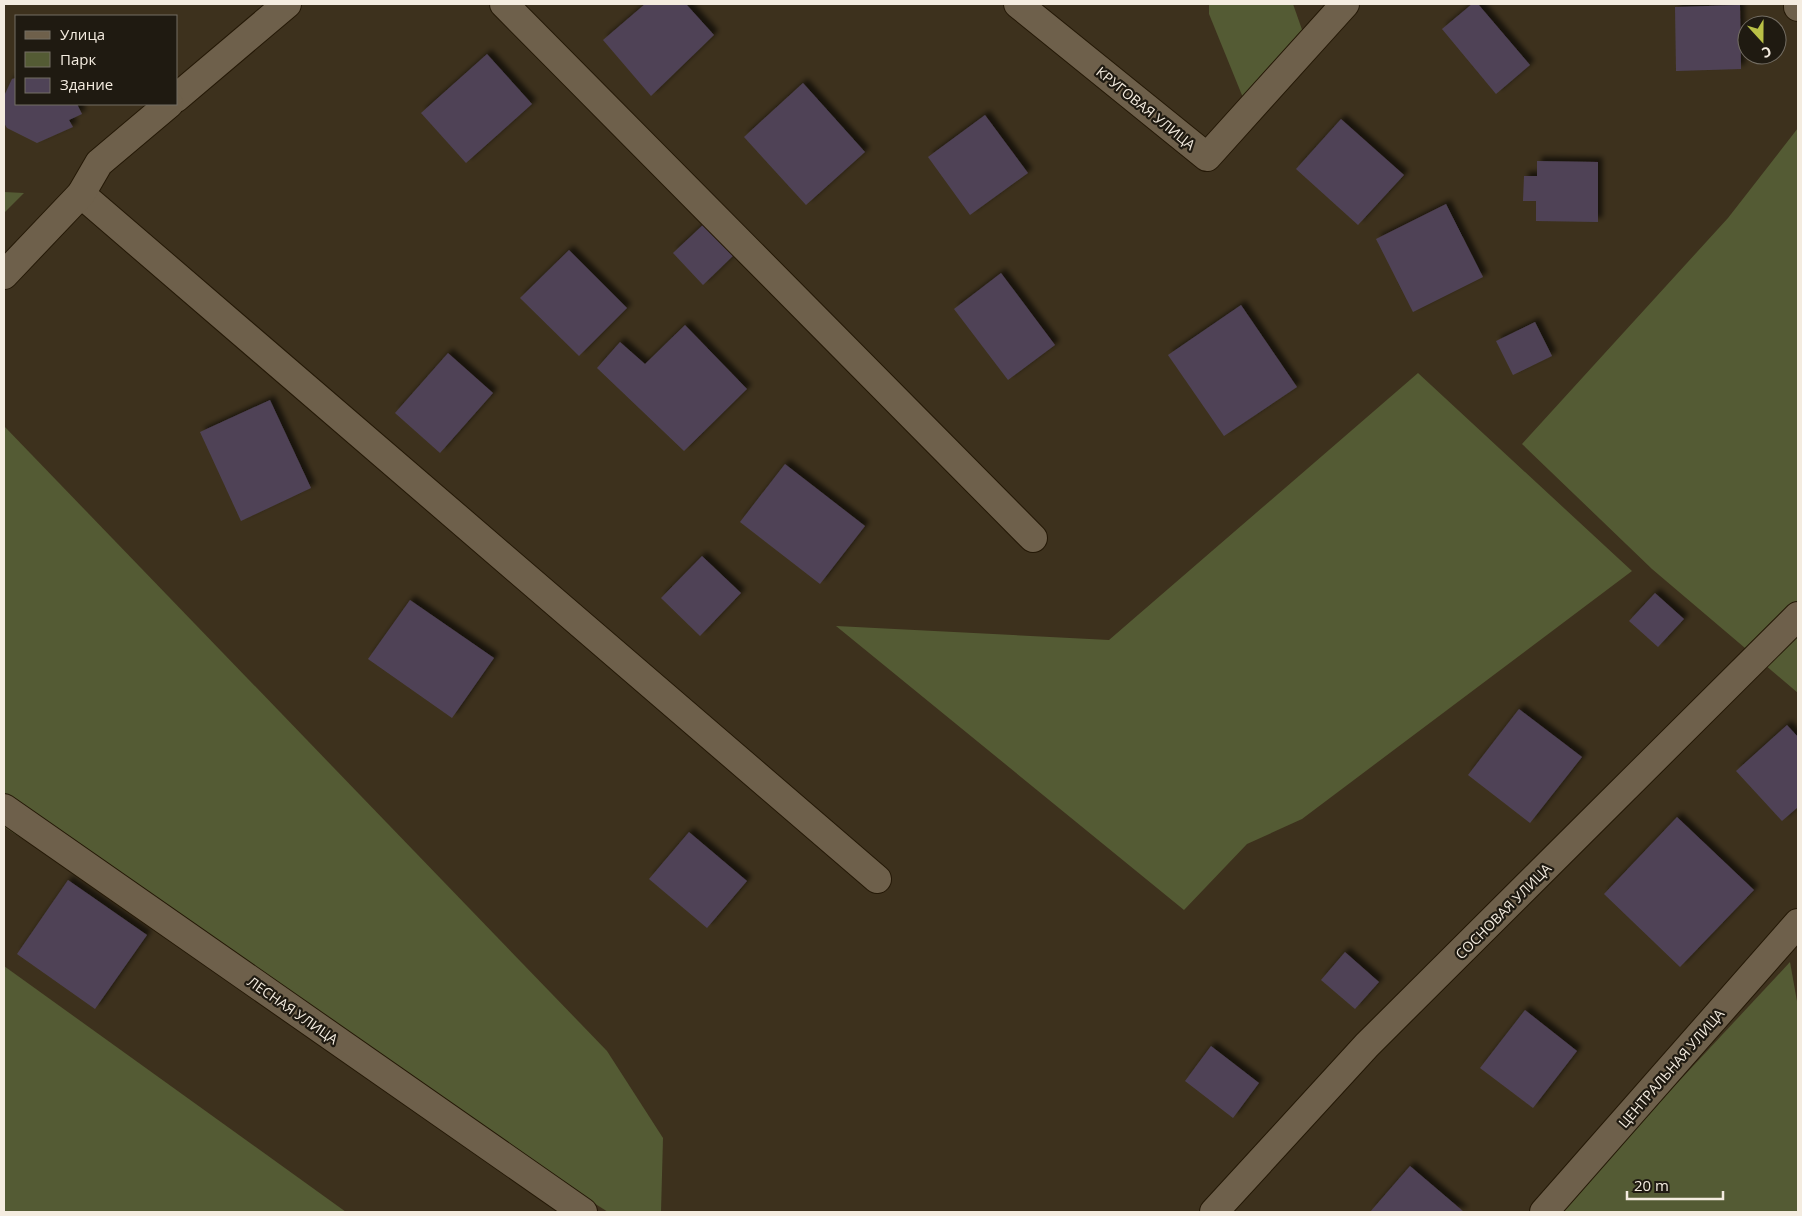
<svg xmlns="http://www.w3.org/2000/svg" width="1802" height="1216" font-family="'Open Sans',sans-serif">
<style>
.green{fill:#545b34}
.building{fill:#4f4357;filter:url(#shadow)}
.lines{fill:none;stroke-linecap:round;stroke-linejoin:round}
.minor-casing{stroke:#241806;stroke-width:30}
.minor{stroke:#6e604b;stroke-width:28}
.labels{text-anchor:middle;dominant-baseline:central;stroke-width:4.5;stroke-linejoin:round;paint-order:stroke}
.street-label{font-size:14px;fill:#f4ece0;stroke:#1f1a11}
</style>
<defs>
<filter id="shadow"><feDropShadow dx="4.5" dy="-4.5" stdDeviation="2.5" flood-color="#0009"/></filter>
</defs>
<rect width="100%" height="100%" fill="#3d311d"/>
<g class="green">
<polygon points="1209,4 1293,4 1306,41 1246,105 1209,14"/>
<polygon points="1798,128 1798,693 1652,569 1522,444 1728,218"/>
<polygon points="4,192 24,193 4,213"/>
<polygon points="1418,373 1632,571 1302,819 1247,844 1184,910 836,626 1109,640"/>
<polygon points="4,426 607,1051 663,1138 661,1212 608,1212 4,827"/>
<polygon points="1790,962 1798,1007 1798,1212 1557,1212"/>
<polygon points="4,966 346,1212 4,1212"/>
</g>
<g class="building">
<polygon points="645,4 686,4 714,35 651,96 603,40"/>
<polygon points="1472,4 1478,4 1530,65 1496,94 1442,29"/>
<polygon points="1740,5 1741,69 1676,71 1675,7"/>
<polygon points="487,54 532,104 466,163 421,113"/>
<polygon points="16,78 16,104 77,104 82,114 69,120 73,127 37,143 7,128 4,123 4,96 12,79"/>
<polygon points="803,83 865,152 806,205 744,137"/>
<polygon points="985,115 1028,173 970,215 928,157"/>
<polygon points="1341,119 1404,175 1358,225 1296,169"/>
<polygon points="1537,161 1598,162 1598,222 1536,221 1536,201 1523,201 1524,176 1537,176"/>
<polygon points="1446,204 1483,277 1413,312 1376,239"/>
<polygon points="706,222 736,253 703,285 673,253"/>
<polygon points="569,250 627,308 579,356 520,298"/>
<polygon points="1001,273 1055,345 1008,380 954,309"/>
<polygon points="1241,305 1297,387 1224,436 1168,355"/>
<polygon points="1535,322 1552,356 1513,375 1496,341"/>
<polygon points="685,325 747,389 684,451 597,368 620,342 645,364"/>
<polygon points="448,353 493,393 440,453 395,413"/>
<polygon points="270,400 311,488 241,521 200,432"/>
<polygon points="785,464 865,526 820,584 740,522"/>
<polygon points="702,556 741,593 700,636 661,598"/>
<polygon points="1655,593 1684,619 1658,647 1629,621"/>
<polygon points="410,600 494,658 452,718 368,659"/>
<polygon points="1519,709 1582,757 1530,823 1468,775"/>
<polygon points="1787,725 1798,737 1798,807 1782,821 1736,771"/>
<polygon points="1677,817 1754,890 1680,967 1604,894"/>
<polygon points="689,832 747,881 707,928 649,879"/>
<polygon points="68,880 147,935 95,1009 17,954"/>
<polygon points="1345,952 1379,982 1355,1009 1321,980"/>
<polygon points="1525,1010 1577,1051 1533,1108 1480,1068"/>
<polygon points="1211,1046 1259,1083 1233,1118 1185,1081"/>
<polygon points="1410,1166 1464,1212 1370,1212"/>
</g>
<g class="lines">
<g class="minor-casing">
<g id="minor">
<polyline points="504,4 1033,538"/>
<polyline points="1018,4 1207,157 1345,4"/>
<polyline points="1798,4 1798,7"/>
<polyline points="176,98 287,4"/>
<polyline points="81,194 877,879"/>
<polyline points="4,275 81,194 99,163 169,104"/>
<polyline points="4,808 583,1212"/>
<polyline points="1214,1212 1367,1045 1798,616"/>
<polyline points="1544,1212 1798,923"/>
</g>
</g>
<use href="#minor" class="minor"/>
</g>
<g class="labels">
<g class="street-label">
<text transform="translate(1146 108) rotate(39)">КРУГОВАЯ УЛИЦА</text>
<text transform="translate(1503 911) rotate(-45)">СОСНОВАЯ УЛИЦА</text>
<text transform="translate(293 1010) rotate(35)">ЛЕСНАЯ УЛИЦА</text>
<text transform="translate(1671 1068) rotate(-49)">ЦЕНТРАЛЬНАЯ УЛИЦА</text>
</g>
</g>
<rect width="1802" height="1216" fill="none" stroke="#f4ece0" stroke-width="10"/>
<rect x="15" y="15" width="162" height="90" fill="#1f1a11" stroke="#746e64"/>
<rect x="25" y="31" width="25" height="8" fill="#6e604b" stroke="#746e64"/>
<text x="60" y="40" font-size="15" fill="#f4ece0">Улица</text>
<rect x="25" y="52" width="25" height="15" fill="#545b34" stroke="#746e64"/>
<text x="60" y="65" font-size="15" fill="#f4ece0">Парк</text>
<rect x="25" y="78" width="25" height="15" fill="#4f4357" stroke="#746e64"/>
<text x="60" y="90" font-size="15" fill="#f4ece0">Здание</text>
<g transform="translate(1762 40) rotate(159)"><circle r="24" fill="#1f1a11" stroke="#746e64"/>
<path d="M0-4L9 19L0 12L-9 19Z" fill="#b9c046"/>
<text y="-8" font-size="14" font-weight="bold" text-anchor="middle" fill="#f4ece0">С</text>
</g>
<path d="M1627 1191v8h96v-8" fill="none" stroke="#f4ece0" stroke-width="2.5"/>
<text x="1634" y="1191" font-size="15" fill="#f4ece0" stroke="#1f1a11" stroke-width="4" paint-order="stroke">20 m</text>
</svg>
